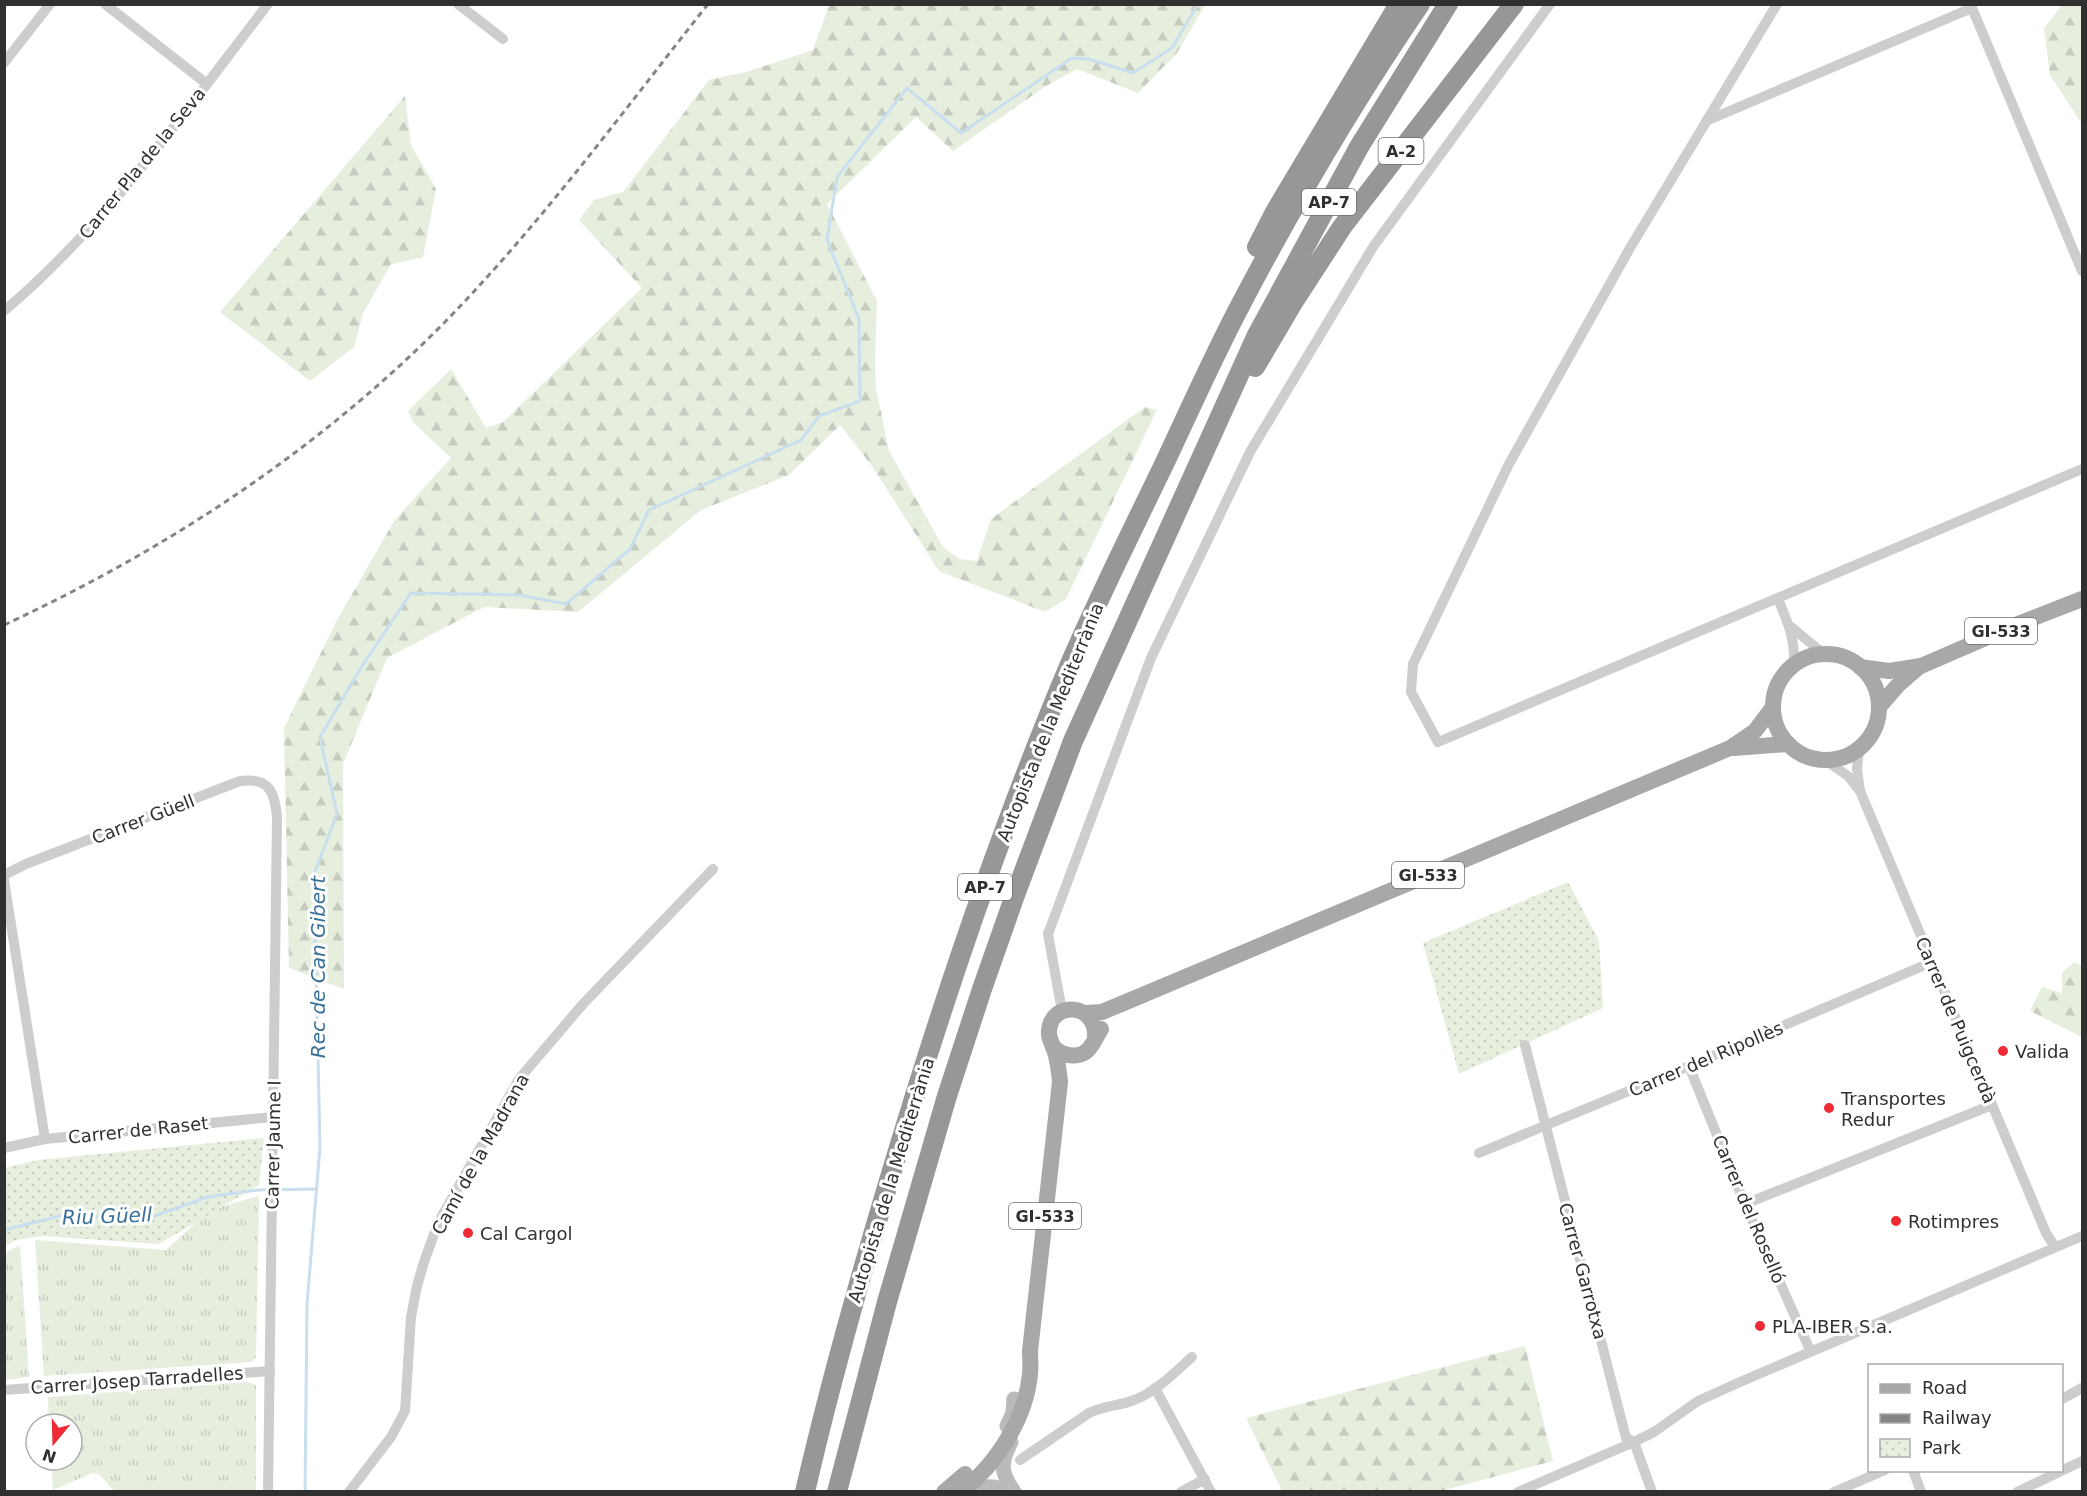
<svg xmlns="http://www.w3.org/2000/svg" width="2087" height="1496" font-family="'DejaVu Sans',sans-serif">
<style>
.grass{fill:url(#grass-tufts)}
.forest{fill:url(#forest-firs)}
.park{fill:url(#park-dots)}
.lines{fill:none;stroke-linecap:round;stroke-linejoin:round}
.stream{stroke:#c9dfee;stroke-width:3}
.street{stroke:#cdcdcd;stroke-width:10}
.secondary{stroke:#bababa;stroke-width:15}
.primary{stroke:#a8a8a8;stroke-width:16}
.highway{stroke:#979797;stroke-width:20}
.rail{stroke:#858585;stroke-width:3;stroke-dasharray:6 4.5;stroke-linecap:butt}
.poi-dot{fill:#ee2b34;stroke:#fff;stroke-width:2}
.labels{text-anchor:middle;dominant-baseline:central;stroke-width:6;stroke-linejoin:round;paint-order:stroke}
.shield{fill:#fff;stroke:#6e6e6e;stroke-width:1.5}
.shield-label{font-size:16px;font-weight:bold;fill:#303030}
.street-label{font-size:18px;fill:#303030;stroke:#fff}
.poi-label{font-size:18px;fill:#303030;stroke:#fff;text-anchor:start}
.water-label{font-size:20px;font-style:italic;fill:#397098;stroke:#fff}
</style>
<defs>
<pattern id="grass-tufts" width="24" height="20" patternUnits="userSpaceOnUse" patternTransform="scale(1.5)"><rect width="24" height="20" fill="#e6eede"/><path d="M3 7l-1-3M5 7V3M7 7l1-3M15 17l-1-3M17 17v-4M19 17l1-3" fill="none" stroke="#c6ccbf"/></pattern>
<pattern id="forest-firs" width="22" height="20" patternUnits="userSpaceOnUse" patternTransform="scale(1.5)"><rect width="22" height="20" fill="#e6eede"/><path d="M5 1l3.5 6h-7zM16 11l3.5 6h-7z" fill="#c6ccbf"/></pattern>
<pattern id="park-dots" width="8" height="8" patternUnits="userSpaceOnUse" patternTransform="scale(1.5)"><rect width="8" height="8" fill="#e6eede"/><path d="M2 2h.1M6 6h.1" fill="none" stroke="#c6ccbf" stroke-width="1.8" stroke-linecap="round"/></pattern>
</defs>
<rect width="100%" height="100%" fill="#fff"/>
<g class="grass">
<polygon points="259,1196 256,1357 252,1362 44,1376 35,1240 166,1250 209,1210"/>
<polygon points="20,1245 29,1377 5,1380 5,1253"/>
<polygon points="248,1382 256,1385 256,1491 114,1491 99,1474 92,1473 53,1490 51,1460 72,1460 72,1424 49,1424 48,1397"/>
</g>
<g class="forest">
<polygon points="2063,4 2082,5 2082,124 2050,75 2044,28"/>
<polygon points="829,5 1205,5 1177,53 1138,93 1077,69 1046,86 953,151 916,117 827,204 877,301 875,359 876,388 889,451 943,547 959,559 977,561 991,519 1145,407 1157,410 1066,599 1045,612 939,571 872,466 840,425 789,475 701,510 578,612 484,607 387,658 343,764 344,989 289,968 284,728 336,622 394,521 451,458 413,422 408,411 451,369 486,428 503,422 642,288 579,220 594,200 623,192 709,80 746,72 813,50"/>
<polygon points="405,96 411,145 436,189 423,257 391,264 363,313 354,347 310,381 220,312"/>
<polygon points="2074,962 2082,966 2082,1037 2030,1011 2042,987 2062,993 2062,973"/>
<polygon points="1525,1346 1553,1461 1441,1491 1282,1491 1246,1418"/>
</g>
<g class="park">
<polygon points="1568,882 1599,941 1603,1008 1459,1074 1423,943"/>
<polygon points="264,1138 259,1185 159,1244 42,1236 16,1240 5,1246 5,1168 38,1160"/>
</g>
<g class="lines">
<g class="stream">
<polyline points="4,1230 60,1216 149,1218 207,1197 258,1190 316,1189"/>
<polyline points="305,1492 307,1304 320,1147 314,874 337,814 320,737 362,666 411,593 519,595 566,604 630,549 649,510 801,440 819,416 860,401 859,319 827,240 837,177 907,88 961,133 1072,58 1089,59 1133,73 1172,48 1198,4"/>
</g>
<g class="street">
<polyline points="105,4 207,84"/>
<polyline points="458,4 503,39"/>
<polyline points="1777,4 1630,248 1509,464 1413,664 1411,692 1438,742 2082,469"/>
<polyline points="1968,4 1972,8 2082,271"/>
<polyline points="4,63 50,4"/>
<polyline points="1706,121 1972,8"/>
<path d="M 4,311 C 107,224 186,110 268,4"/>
<path d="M 1778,599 C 1788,623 1795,638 1794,665"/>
<polyline points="1790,626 1825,655"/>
<polyline points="1859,749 1857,769 1860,791"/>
<polyline points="1825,760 1848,776 1860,791 2046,1233 2055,1247"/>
<path d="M 4,875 L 26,864 L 240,781 C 269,777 275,792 277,818 L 268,1492"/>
<polyline points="4,880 45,1139"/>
<polyline points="1062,1011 1048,934 1151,658 1250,452 1373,247 1550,4"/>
<polyline points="1525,1045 1626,1438 1634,1442 1652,1492"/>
<polyline points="1689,1066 1745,1204 1810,1350"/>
<polyline points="4,1148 45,1139 273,1117"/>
<polyline points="1479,1153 1689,1066 1932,962"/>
<polyline points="1745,1204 1992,1105"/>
<polyline points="1155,1388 1211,1492"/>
<polyline points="4,1390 270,1371"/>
<polyline points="2062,1399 2082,1388"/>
<path d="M 1020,1460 L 1089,1413 C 1103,1406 1119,1406 1134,1400 C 1156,1392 1175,1372 1192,1357"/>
<polyline points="1913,1470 1921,1492"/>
<polyline points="349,1492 391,1437 405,1411 411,1317 417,1286 424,1262 438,1223 519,1079 583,1004 713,869"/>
<polyline points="1181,1492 1205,1479"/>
<polyline points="1518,1492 1634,1442 1654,1432 1698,1401 1740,1382 2082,1236"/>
<polyline points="1834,1492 1885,1470"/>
<polyline points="2017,1492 2082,1461"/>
</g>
<g class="secondary">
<polyline points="1007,1426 1013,1413 1014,1399"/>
<path d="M 1011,1442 C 1000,1464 1000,1471 1014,1492"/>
<path d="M 971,1492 C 983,1485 991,1486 1004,1489"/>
</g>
<g class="primary">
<circle cx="1826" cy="707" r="53"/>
<polyline points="1860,667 1889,671 1921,666 2018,624 2082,599"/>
<polyline points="1879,707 1898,685 1920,666"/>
<polyline points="1734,748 1788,744"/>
<polyline points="1086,1013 1102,1012 1126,1002 1730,748 1755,731 1773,707"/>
<path d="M 1053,1047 C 1064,1057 1082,1060 1091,1046 C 1095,1041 1097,1035 1101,1029"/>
<polyline points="944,1492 965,1474"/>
<path d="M 960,1492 C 996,1466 1026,1418 1030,1374 C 1031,1366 1030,1358 1030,1351 L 1060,1082 C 1059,1071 1058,1060 1054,1049 C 1052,1043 1048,1038 1049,1031 C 1051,1000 1097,1003 1095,1037"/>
</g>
<g class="highway">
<polyline points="1257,247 1275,212 1399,4"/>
<polyline points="1255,367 1294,301 1342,227 1514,4"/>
<path d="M 805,1492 C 836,1357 875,1224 916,1092 C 961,948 1011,804 1070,664 C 1100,594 1134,527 1167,458 C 1191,407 1214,355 1241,304 C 1294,203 1355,99 1420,4"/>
<polyline points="837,1492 887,1302 947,1096 982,989 1015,895 1073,741 1257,335 1359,147 1448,4"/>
</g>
<path class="rail" d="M 4,625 C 166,550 317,451 443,324 C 540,225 622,113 708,4"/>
</g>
<g class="poi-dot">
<circle cx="2003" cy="1051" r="6"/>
<circle cx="1829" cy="1108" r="6"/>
<circle cx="1896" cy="1221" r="6"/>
<circle cx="468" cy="1233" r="6"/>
<circle cx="1760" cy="1326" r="6"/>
</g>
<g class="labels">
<g class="shield">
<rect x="1378.5" y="138" width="45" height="26" rx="4.5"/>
<rect x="1302" y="189" width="54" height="26" rx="4.5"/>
<rect x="1965" y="618" width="72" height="26" rx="4.5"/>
<rect x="1392" y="862" width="72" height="26" rx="4.5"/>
<rect x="958" y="874" width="54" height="26" rx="4.5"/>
<rect x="1009" y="1203" width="72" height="26" rx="4.5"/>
</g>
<g class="shield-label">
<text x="1401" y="151">A-2</text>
<text x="1329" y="202">AP-7</text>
<text x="2001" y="631">GI-533</text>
<text x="1428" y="875">GI-533</text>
<text x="985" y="887">AP-7</text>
<text x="1045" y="1216">GI-533</text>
</g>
<g class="street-label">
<text transform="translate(142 163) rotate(-51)">Carrer Pla de la Seva</text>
<text transform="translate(1050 722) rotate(-68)">Autopista de la Mediterrània</text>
<text transform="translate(143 819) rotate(-21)">Carrer Güell</text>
<text transform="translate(1956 1020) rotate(67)">Carrer de Puigcerdà</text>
<text transform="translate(1706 1059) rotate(-23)">Carrer del Ripollès</text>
<text transform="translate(138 1130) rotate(-6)">Carrer de Raset</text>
<text transform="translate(273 1145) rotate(-89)">Carrer Jaume I</text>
<text transform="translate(480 1154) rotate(-61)">Camí de la Madrana</text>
<text transform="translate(891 1180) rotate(-73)">Autopista de la Mediterrània</text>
<text transform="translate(1749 1209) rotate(67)">Carrer del Roselló</text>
<text transform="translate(1583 1271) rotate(75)">Carrer Garrotxa</text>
<text transform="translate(137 1380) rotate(-4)">Carrer Josep Tarradelles</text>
</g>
<g class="poi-label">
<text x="2015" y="1051">Valida</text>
<text x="1841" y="1098">Transportes<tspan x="1841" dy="21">Redur</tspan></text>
<text x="1908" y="1221">Rotimpres</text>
<text x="480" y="1233">Cal Cargol</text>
<text x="1772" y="1326">PLA-IBER S.a.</text>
</g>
<g class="water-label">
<text transform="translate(318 967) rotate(-90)">Rec de Can Gibert</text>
<text transform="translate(107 1216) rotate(-2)">Riu Güell</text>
</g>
</g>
<rect width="2087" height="1496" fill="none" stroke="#303030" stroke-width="12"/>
<rect x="1868" y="1364" width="195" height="108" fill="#ffffff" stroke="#acacac" stroke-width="1.5"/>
<rect x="1880" y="1384" width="30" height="9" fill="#a8a8a8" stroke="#acacac" stroke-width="1.5"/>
<text x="1922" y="1394" font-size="18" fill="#303030">Road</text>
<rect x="1880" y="1414" width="30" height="9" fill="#858585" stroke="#acacac" stroke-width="1.5"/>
<text x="1922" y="1424" font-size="18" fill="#303030">Railway</text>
<rect x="1880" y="1439" width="30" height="18" fill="url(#park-dots)" stroke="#acacac" stroke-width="1.5"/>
<text x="1922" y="1454" font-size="18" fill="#303030">Park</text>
<g transform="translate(54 1442) rotate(199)"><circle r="28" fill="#ffffff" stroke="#acacac" stroke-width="1.5"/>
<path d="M0-4.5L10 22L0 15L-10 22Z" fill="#ee2b34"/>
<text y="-9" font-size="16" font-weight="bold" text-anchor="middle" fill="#303030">N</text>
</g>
</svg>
